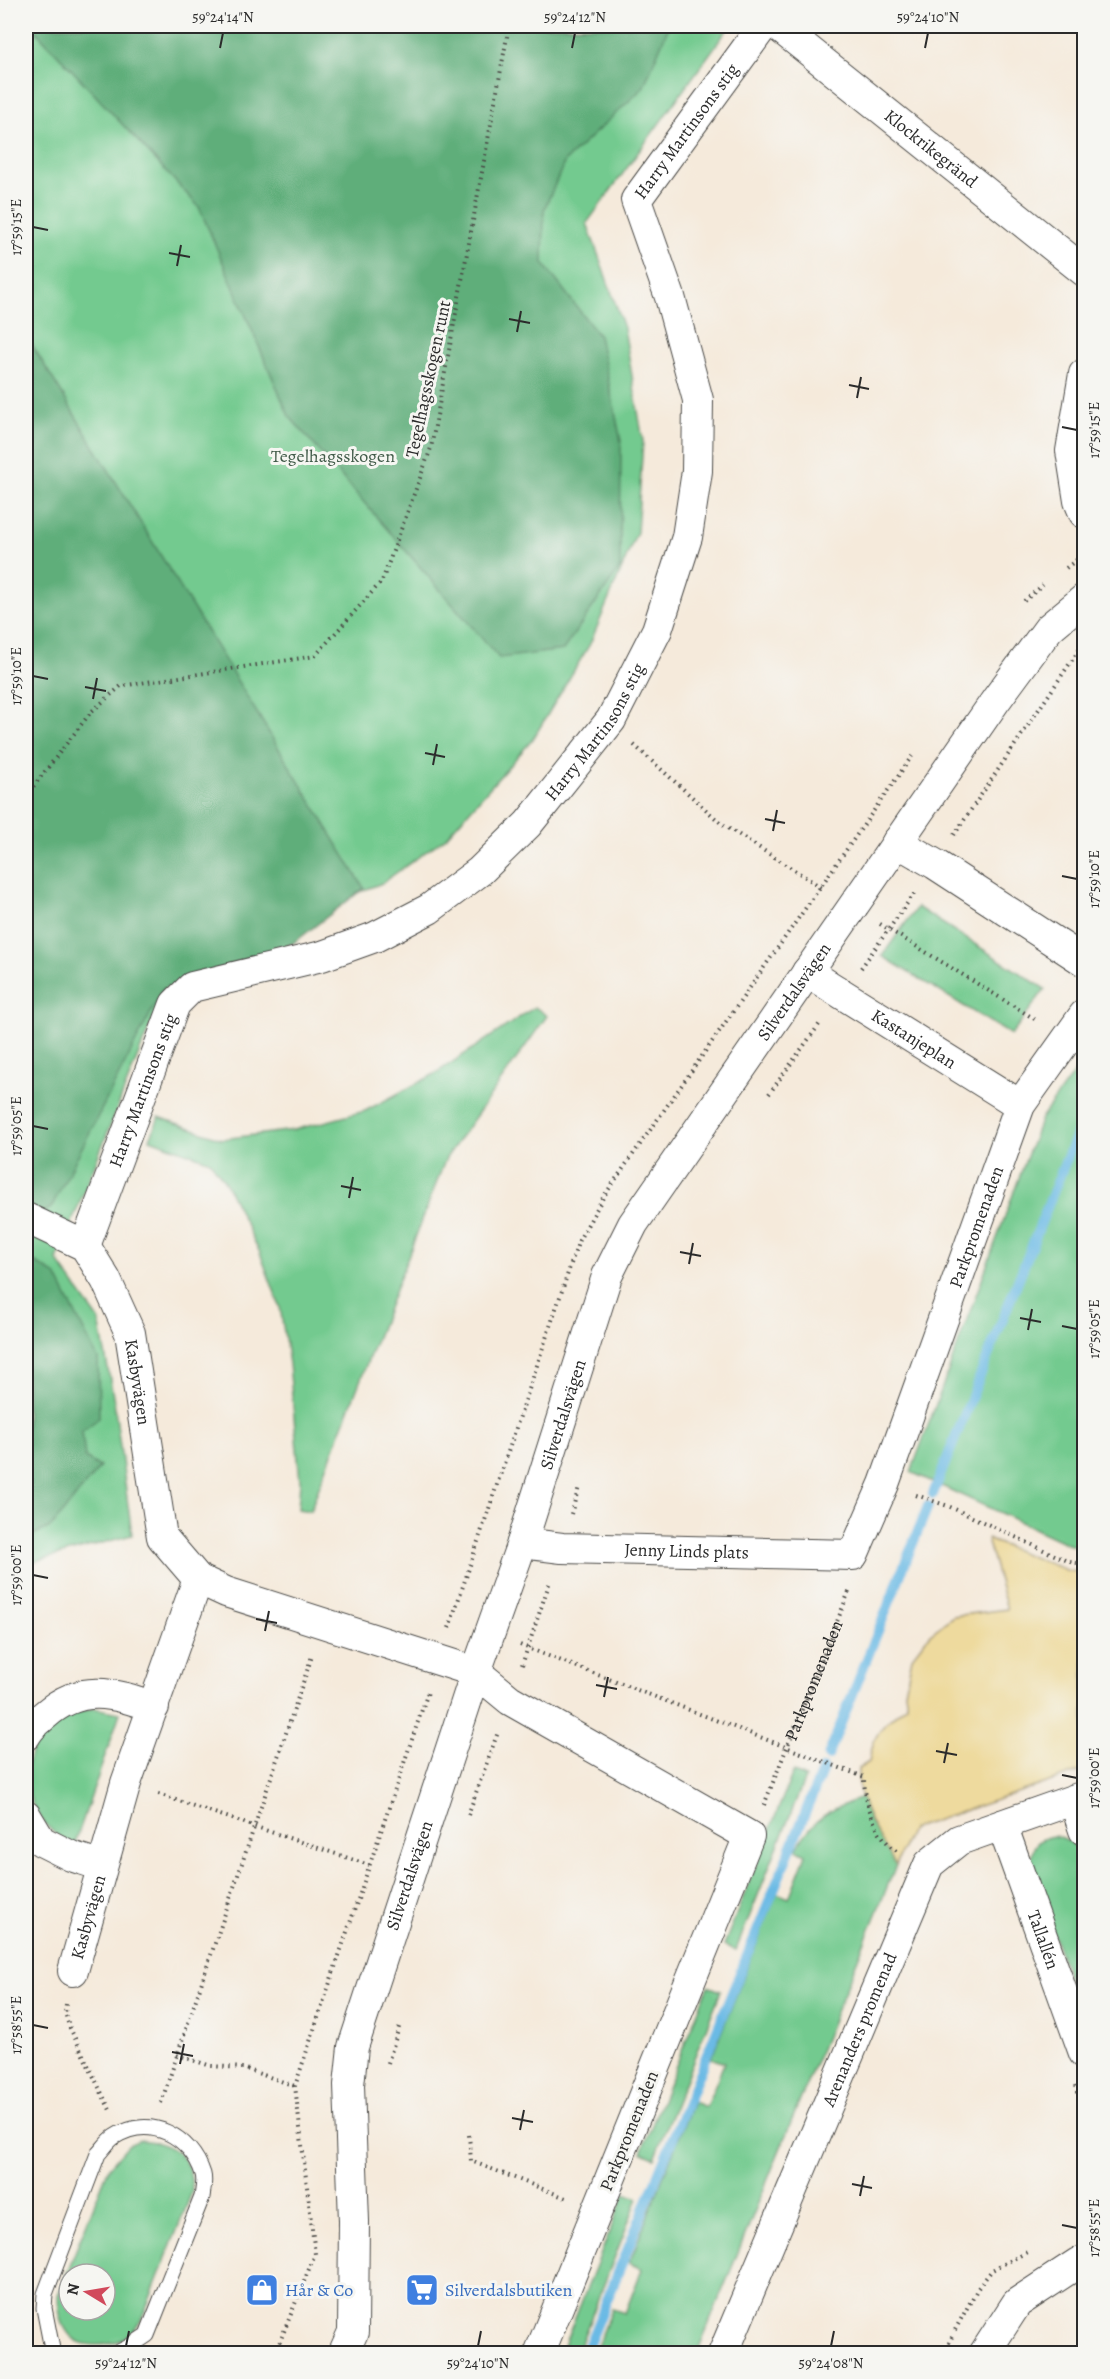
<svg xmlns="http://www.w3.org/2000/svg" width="1110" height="2379" font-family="Alegreya,serif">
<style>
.green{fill:#73ca8f;stroke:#4f7a5d;stroke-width:1.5;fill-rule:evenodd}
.forest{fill:#5eae7a;stroke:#446c52;stroke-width:1.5}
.sand{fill:#eeda9e;stroke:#8c8264;stroke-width:1.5}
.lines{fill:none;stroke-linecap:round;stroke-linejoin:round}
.stream{stroke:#6bbae5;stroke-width:10}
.lane-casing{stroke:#494845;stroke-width:17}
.street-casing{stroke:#494845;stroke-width:32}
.path{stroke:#494845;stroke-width:4;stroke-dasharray:1.5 4.5;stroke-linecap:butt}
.lane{stroke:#fff;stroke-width:15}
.street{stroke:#fff;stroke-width:30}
.ticks{fill:none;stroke:#2b2b2b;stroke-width:2}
.labels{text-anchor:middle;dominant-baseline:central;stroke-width:6;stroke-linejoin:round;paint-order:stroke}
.street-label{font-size:18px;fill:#2b2b2b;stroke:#f6f6f2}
.park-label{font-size:18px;fill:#415b49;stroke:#f6f6f2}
.shop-label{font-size:18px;fill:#366cbe;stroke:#f6f6f2;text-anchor:start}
.neatline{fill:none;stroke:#2b2b2b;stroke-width:2}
.ticks-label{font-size:15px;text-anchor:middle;fill:#2b2b2b}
</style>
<rect width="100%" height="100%" fill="#f6f6f2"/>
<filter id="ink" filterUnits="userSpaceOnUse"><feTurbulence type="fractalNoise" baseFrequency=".0167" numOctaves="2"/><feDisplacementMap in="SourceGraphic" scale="12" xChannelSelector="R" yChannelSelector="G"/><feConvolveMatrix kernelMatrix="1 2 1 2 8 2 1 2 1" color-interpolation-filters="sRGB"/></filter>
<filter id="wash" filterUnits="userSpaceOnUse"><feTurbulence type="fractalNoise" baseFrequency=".008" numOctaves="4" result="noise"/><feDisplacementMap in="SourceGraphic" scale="24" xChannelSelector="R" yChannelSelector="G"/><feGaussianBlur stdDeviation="1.35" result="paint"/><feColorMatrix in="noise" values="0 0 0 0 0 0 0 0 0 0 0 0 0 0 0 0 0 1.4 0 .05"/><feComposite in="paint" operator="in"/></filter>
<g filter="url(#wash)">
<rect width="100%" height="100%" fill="#f5eadb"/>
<g class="green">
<polygon points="26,26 730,26 587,223 624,328 643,441 637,532 590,644 533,739 445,838 382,883 292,919 190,925 57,1260 99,1320 114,1401 132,1535 26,1564"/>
<polygon points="917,907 1045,989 1011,1035 882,956"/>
<polygon points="535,1007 547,1016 446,1158 310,1511 298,1509 300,1481 289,1364 280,1307 260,1253 224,1180 210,1161 150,1139 159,1117 222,1139 294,1130 365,1111 433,1075"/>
<polygon points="1084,1059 1084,1547 1070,1545 911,1472 1041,1118"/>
<path d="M 94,1708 L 120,1713 L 74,1846 C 34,1826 10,1779 39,1739 C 51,1721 75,1713 94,1708 Z"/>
<polygon points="793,1772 805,1778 736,1950 724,1945"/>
<path d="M 862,1798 L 869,1820 L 896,1865 L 697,2353 L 594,2354 L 612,2309 L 625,2313 L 642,2269 L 629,2263 L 693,2102 L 706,2107 L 724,2063 L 711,2058 L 777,1893 L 789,1898 L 806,1854 L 796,1849 C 813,1818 829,1809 862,1798 Z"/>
<path d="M 1053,1836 C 1070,1837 1079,1848 1084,1864 L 1084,2023 L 1030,1867 C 1031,1850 1034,1839 1053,1836 Z"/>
<polygon points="708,1986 721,1991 654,2158 641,2152"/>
<path d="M 140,2140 C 174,2143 192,2156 192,2192 L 141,2321 C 136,2326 131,2334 125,2338 C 110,2346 81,2350 69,2334 C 60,2323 58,2308 58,2295 L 109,2167 L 128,2145 ZM 69,2274 L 105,2274 L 105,2310 L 69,2310 Z"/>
<polygon points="625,2193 638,2198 577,2353 561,2353"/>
</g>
<g class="forest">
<polygon points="31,26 669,26 643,88 565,161 544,210 543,263 599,336 621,441 620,568 563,650 499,658 289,416 199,207"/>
<polygon points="26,335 364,888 292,944 163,989 51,1208 26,1223"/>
<polygon points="26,1257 56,1275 98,1359 99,1418 82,1431 85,1458 100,1467 51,1527 26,1538"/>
</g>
<path class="sand" d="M 987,1539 L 1066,1570 L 1084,1573 L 1084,1770 L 911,1829 L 896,1865 C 878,1836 857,1805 858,1769 L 869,1762 C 873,1731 885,1723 907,1705 L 905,1692 L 912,1657 L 929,1635 L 953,1616 L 1007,1609 Z"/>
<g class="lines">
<g class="stream">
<polyline points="933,1494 1076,1135 1084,1119"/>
<polyline points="828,1756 928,1506"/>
<polyline points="585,2354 823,1769"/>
</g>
</g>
</g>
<g filter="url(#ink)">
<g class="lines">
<g class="lane-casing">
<path id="lane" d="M 53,2354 L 44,2308 L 45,2294 L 98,2154 C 103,2149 108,2141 114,2137 C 150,2114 191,2136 203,2174 C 205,2181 203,2190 202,2197 L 147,2335 L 129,2347 L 115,2354"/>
</g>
<g class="street-casing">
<g id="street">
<path id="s2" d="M 778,26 L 1084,271"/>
<polyline points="1084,374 1071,451 1079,501 1084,513"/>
<polyline points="897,842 935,864 1084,961"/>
<path id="s3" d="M 807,972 L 1020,1105"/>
<path id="s4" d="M 26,1218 L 85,1246 L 106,1280 L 130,1333 L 162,1537 L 198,1579 L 226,1592 L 476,1672 L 510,1700 L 749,1836 L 539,2354"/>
<path id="s5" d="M 85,1246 L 175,1004 L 192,987 L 322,956 L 375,937 L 429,909 L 480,871 L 528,824 L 611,720 L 657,630 L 687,537 L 697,471 L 698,400 L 670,297 L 636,200 L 763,26"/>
<path id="s6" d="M 522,1543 L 562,1548 L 853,1555 L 884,1484 L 1020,1105 L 1084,1015"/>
<path d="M 26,1735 C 30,1727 38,1721 45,1715 C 81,1683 113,1693 154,1707"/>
<polyline points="1074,1800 1084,1830"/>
<polyline points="26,1816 41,1841 71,1856 102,1866"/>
<path id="s7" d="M 1002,1825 L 1084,2053"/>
<path id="s8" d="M 73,1971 L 126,1783 L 198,1579"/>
<path id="s9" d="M 343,2354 L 353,2332 L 354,2221 L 349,2085 L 353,2047 L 476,1672 L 522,1543 L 607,1276 L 633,1224 L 996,700 L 1049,628 L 1084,599"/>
<path id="s10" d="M 723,2354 L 929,1864 L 959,1840 L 1084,1796"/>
<polyline points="984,2354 1017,2303 1078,2263 1084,2261"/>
</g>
</g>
<g class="path">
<polyline points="1066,568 1084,554"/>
<polyline points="1024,601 1043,585"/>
<polyline points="634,745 722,824 821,887"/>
<polyline points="26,796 91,712 121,686 315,656 382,581 431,448 509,26"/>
<polyline points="954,835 1079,650"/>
<polyline points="880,924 1038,1021"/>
<polyline points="861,968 916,891"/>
<polyline points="769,1094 821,1022"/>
<polyline points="916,1495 948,1506 1070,1562 1084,1564"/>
<polyline points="571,1514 579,1487"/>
<polyline points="449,1628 579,1240 604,1196 912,756"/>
<path d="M 520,1645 L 864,1777 C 864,1802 876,1838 898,1852"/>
<polyline points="522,1665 550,1581"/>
<polyline points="158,1794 369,1865"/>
<path id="s1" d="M 764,1805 L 850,1589"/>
<polyline points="468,1815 498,1732"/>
<polyline points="66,2004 65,2013 69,2026 110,2110"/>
<polyline points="177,2055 211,2066 243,2068 295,2086"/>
<polyline points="388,2063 400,2024"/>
<polyline points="1075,2086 1084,2114"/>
<polyline points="161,2103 312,1656"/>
<polyline points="469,2135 471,2161 566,2198"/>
<polyline points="955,2330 978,2288 992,2270 1029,2251"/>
<polyline points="275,2354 315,2254 295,2086 428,1692"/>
<polyline points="943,2354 952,2337"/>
</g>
<use href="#lane" class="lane"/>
<use href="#street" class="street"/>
</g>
</g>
<path class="ticks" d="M 220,48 L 223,33M 572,48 L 575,33M 925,48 L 928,33M 33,227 L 48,230M 169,253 L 190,257M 177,266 L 181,245M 509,319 L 530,323M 517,332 L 521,311M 849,385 L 869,389M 857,398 L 861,377M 1062,427 L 1077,430M 33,676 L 48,679M 85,687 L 106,691M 93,699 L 97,678M 425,753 L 445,757M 433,765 L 437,744M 765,819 L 785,823M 773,831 L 777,810M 1062,876 L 1077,879M 33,1126 L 48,1129M 341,1186 L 361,1190M 349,1198 L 353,1177M 680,1252 L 701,1256M 689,1264 L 693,1243M 1020,1318 L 1041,1322M 1062,1326 L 1077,1329M 1028,1330 L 1032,1309M 33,1575 L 48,1578M 256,1619 L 277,1623M 265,1631 L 269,1611M 596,1685 L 617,1689M 604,1697 L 608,1677M 936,1751 L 957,1755M 944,1763 L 948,1743M 1062,1775 L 1077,1778M 33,2025 L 48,2028M 172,2052 L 193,2056M 180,2064 L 184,2044M 512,2118 L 533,2122M 520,2130 L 524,2110M 852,2184 L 872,2188M 860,2196 L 864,2176M 1062,2225 L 1077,2228M 126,2346 L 129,2331M 478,2346 L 481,2331M 831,2346 L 834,2331"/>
<defs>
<g id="shop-square" transform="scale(1.725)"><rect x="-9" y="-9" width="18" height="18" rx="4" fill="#3f7fe0" stroke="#f6f6f2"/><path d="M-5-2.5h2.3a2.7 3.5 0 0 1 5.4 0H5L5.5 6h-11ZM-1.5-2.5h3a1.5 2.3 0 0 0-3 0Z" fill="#fff"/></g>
<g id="supermarket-square" transform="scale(1.725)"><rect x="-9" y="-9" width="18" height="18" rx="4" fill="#3f7fe0" stroke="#f6f6f2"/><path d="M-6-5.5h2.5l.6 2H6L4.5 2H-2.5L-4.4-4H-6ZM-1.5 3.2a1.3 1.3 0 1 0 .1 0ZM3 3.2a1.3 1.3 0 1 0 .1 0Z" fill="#fff"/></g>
</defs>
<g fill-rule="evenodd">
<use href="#shop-square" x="262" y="2290"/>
<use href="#supermarket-square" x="422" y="2290"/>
</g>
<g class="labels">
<g class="street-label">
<text stroke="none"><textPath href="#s5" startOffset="1428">Harry Martinsons stig</textPath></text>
<text stroke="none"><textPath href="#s2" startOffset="196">Klockrikegränd</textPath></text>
<text transform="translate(428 379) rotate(-78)">Tegelhagsskogen runt</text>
<text stroke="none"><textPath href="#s5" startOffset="778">Harry Martinsons stig</textPath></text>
<text stroke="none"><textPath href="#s9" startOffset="1462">Silverdalsvägen</textPath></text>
<text stroke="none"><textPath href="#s3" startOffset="126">Kastanjeplan</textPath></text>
<text stroke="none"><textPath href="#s5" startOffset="166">Harry Martinsons stig</textPath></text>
<text stroke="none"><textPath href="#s6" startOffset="682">Parkpromenaden</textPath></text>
<text stroke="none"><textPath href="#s4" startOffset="213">Kasbyvägen</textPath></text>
<text stroke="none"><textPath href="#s9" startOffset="976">Silverdalsvägen</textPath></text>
<text stroke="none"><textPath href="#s6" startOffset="165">Jenny Linds plats</textPath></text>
<text stroke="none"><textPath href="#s1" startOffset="134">Parkpromenaden</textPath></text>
<text stroke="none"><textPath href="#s9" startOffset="490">Silverdalsvägen</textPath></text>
<text stroke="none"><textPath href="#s8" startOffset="56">Kasbyvägen</textPath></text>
<text stroke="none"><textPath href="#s7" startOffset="122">Tallallén</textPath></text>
<text stroke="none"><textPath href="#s10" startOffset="352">Arenanders promenad</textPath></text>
<text transform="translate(629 2131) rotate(-68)">Parkpromenaden</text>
</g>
<g class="park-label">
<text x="333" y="456">Tegelhagsskogen</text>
</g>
<g class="shop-label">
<text x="285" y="2290">Hår &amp; Co</text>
<text x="445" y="2290">Silverdalsbutiken</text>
</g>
</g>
<rect width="1110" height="2379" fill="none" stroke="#f6f6f2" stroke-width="66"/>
<g transform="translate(87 2292) rotate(281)"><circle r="28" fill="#f6f6f2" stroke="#a5a5a2" stroke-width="1.5"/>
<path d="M0-4.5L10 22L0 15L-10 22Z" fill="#d1495b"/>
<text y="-9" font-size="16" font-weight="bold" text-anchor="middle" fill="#2b2b2b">N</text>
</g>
<rect x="33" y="33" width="1044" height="2313" class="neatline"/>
<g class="ticks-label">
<text x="223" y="22">59°24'14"N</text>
<text x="575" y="22">59°24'12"N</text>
<text x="928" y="22">59°24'10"N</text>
<text transform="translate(16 227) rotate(-90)" y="5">17°59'15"E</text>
<text transform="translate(1094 430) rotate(-90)" y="5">17°59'15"E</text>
<text transform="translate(16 676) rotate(-90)" y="5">17°59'10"E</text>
<text transform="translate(1094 879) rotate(-90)" y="5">17°59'10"E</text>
<text transform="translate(16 1126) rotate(-90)" y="5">17°59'05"E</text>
<text transform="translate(1094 1329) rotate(-90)" y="5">17°59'05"E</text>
<text transform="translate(16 1575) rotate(-90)" y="5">17°59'00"E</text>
<text transform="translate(1094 1778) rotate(-90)" y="5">17°59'00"E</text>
<text transform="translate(16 2025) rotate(-90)" y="5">17°58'55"E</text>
<text transform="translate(1094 2228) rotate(-90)" y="5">17°58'55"E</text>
<text x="126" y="2368">59°24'12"N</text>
<text x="478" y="2368">59°24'10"N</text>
<text x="831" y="2368">59°24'08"N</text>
</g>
</svg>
